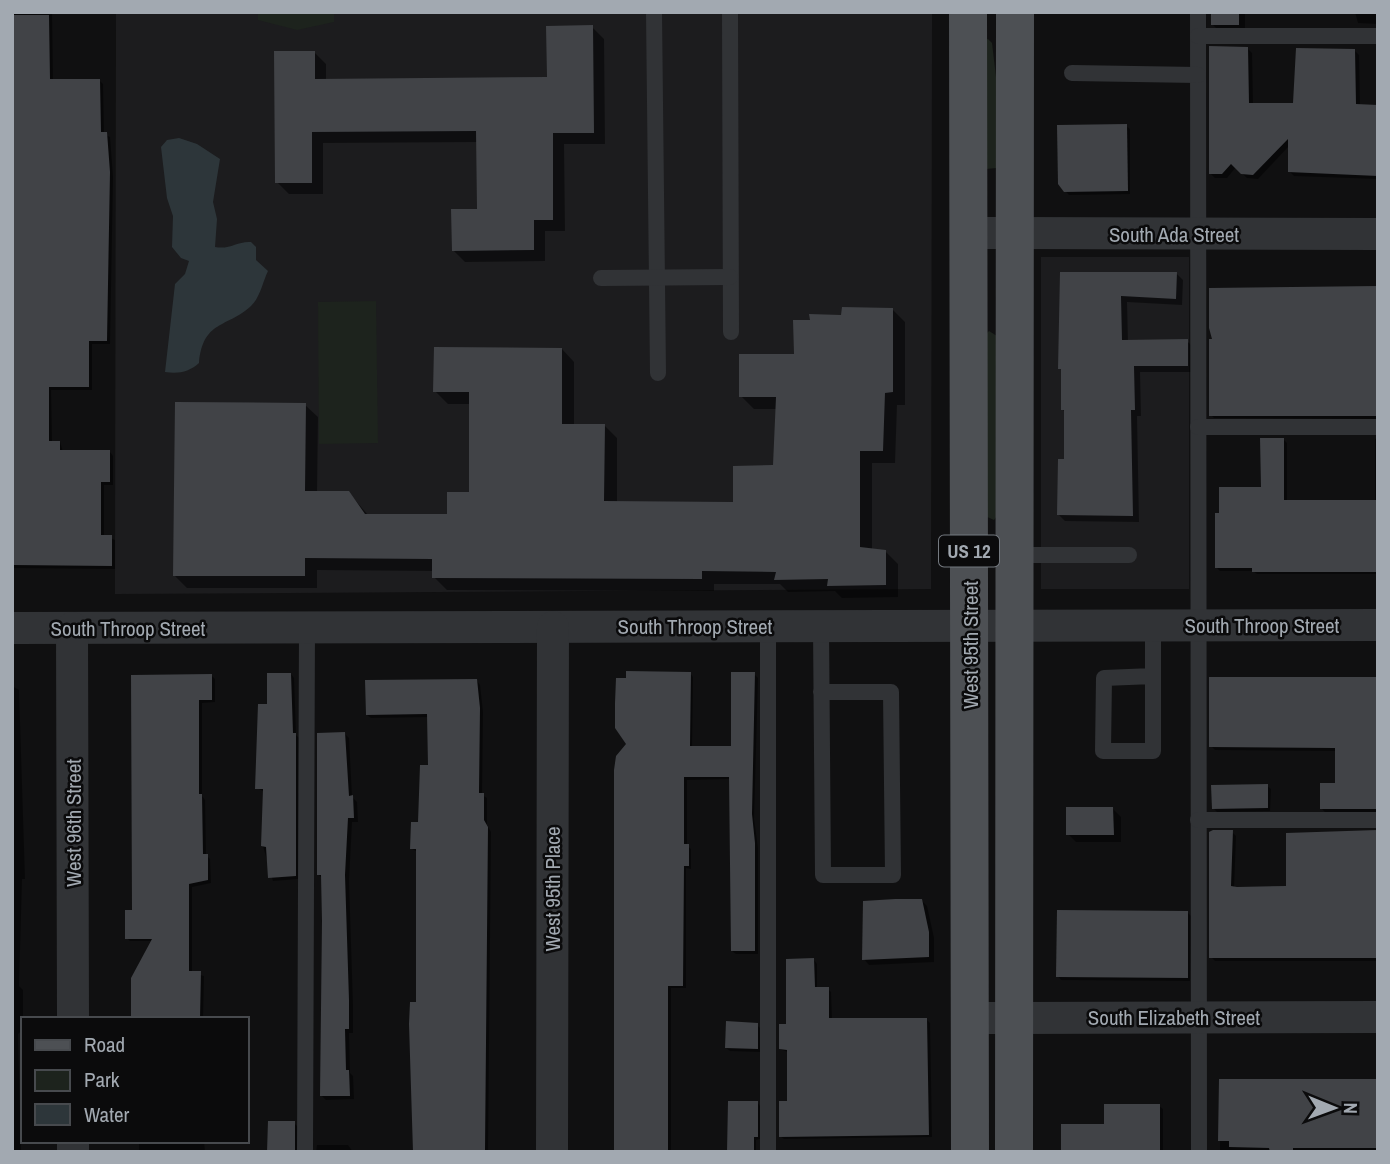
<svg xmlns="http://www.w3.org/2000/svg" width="1390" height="1164" font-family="'Archivo Narrow',sans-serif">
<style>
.built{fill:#1c1c1e}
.green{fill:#1d231d}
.water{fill:#2d363a}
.shadow{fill:#0007}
.building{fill:#414347}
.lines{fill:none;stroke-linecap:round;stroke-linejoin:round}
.service{stroke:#313336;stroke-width:16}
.minor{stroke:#313336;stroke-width:32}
.primary{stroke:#4d5054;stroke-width:38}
.labels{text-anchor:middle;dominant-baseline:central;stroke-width:5;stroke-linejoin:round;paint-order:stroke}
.shield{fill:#0b0b0c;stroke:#757a80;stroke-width:2}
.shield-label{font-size:19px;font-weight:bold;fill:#a2a9b1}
.street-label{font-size:21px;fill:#a2a9b1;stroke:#0b0b0c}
</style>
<rect width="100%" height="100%" fill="#101011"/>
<g class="built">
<polygon points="116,12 932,12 931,589 115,594"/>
<rect x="1041" y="257" width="148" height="332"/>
</g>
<g class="green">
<polygon points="258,12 334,12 334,22 297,30 258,20"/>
<polygon points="988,39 992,43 998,94 997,168 986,169 985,40"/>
<polygon points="376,301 378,443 319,444 318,302"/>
<polygon points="989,331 997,336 997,516 994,520 985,516 985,335"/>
</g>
<path class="water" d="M 179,138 L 197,144 L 220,159 L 213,202 L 217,219 L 215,247 C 230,250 237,241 251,242 L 256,247 L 256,260 L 268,271 C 263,281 260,298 251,306 C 227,328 203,320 199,363 C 189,372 179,374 165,372 L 175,284 L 185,274 L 189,261 L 181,258 L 172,247 L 173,216 L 167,198 L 161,147 L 167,140 Z"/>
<g class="shadow">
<polygon points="12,12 52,12 53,81 99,80 103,84 104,134 110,137 113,177 110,344 92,344 92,390 51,390 52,442 60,442 63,452 110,452 113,456 113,485 104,485 104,536 115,540 115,569 12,568"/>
<polygon points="1213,12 1245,12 1245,31 1219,31 1213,25"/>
<polygon points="1355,12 1378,12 1378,24 1358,23"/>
<polygon points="592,27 604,39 605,144 564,144 565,231 545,231 545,261 465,262 453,250 479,210 478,142 323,143 323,194 289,194 277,182 314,52 326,64 326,80 549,79"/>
<polygon points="1247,48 1252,53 1253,105 1295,105 1355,51 1359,55 1360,106 1378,106 1378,179 1294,176 1290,172 1289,146 1258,179 1247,178 1236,167 1227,178 1215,178 1210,173"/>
<polygon points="1126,126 1130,129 1130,194 1069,195 1059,184"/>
<polygon points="1176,273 1183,280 1182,305 1127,302 1128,342 1187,341 1194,348 1194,372 1140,372 1141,416 1137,416 1139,522 1065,521 1059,515 1065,460 1066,413 1063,410 1063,372 1060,368 1062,274"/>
<polygon points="1378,289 1378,419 1214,418 1211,415"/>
<polygon points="893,310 905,322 905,405 897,405 895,463 872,463 872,550 885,551 898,564 898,597 842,598 835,591 788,592 780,584 714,584 714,591 447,590 434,577 434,571 317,570 317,588 187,588 175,576 305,405 318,417 317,493 349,493 368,515 449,516 470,494 471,404 448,404 435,391 562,349 574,362 574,426 605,426 617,438 617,503 735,504 774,467 777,409 754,409 741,396 843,317"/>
<polygon points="1378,438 1378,574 1257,574 1253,571 1220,571 1217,568 1221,515 1263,489 1283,439 1287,443 1287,502 1375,501 1375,439"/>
<polygon points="690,673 693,677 692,747 733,748 754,674 758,678 754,819 758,848 758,954 736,954 732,951 731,779 687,780 687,846 691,849 691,869 686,868 686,988 671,988 671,1152 616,1152"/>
<polygon points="291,674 294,678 296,735 299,738 298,879 273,881 263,846 265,792 257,788"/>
<polygon points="211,675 215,679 215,702 202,703 202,796 205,800 206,855 210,859 211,883 192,887 192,973 204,976 203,1019 134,1019 152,941 130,941 127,938 133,912 133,677"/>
<polygon points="1378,679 1378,812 1325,812 1322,809 1337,784 1337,751 1215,750 1211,746"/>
<polygon points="477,681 480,685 483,712 482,795 487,798 487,825 491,832 488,1152 413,1152 418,1004 418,852 412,849 420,824 430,766 429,717 371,718 367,715"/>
<polygon points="12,686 19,690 25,879 22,879 19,986 23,990 23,1029 18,1034 21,1152 12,1152"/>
<polygon points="345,734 349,738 352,797 357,802 358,822 352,822 349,881 353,1006 353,1033 349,1033 350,1073 353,1076 354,1099 326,1100 321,1095 323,879 318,874"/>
<polygon points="1267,786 1271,789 1270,811 1217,812 1214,809"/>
<polygon points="1113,809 1121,817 1121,842 1076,842 1068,834"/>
<polygon points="1232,832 1236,836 1234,888 1288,888 1287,835 1378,832 1378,961 1215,961 1211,957"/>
<polygon points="921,900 927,906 934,938 934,962 869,965 864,959"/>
<polygon points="1188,913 1191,916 1190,981 1061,980 1058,976"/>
<polygon points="814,960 817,964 817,989 828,989 831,992 832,1020 926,1019 930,1023 932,1137 784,1139 780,1136 789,1103 788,1052 780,1049"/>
<polygon points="757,1025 760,1028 760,1052 730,1051 726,1048"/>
<rect x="1220" y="1081" width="158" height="71"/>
<polygon points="757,1102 760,1106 760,1139 756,1140 756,1152 730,1152"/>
<polygon points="1159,1106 1163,1109 1163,1152 1063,1151 1106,1126"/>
<polygon points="294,1123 299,1128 299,1152 263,1152 269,1151"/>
<polygon points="139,1141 204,1141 205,1152 139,1152"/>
<polygon points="317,1145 348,1145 353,1152 316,1152"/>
</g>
<g class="building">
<rect x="1211" y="12" width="28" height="13"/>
<polygon points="12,15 49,15 50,79 100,79 101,132 107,132 110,172 107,341 89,341 89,387 49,387 49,441 60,441 60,450 110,450 110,482 101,482 101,535 112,535 112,566 12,565"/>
<polygon points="593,25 594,133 553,133 553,220 534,220 534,250 452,251 451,209 477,209 476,131 312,132 312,183 275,183 274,51 315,51 315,79 547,77 546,26"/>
<polygon points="1209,46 1248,47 1249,103 1293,103 1296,48 1355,49 1356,104 1378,105 1378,176 1288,172 1288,139 1253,175 1241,174 1231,164 1222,174 1209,174"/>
<polygon points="1127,124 1128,191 1064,192 1058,184 1057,125"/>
<polygon points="1060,272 1177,272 1176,299 1121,296 1122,340 1188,339 1188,366 1134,366 1135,410 1131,410 1133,516 1057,515 1058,459 1064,459 1064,410 1061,410 1061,369 1058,369"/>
<polygon points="1378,286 1378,416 1209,416 1209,339 1212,339 1209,328 1209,288"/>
<polygon points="842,307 893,308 893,392 885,393 883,451 860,451 860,547 886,550 886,585 827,586 828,579 774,580 776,572 702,571 702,579 432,578 432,559 305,558 305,576 173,576 175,402 306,403 305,491 349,491 365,514 447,514 447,492 469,492 469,392 433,392 434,347 562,348 562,424 605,424 604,501 733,502 733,466 773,465 776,397 739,397 739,354 794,354 793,320 810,320 809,314 841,315"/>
<polygon points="1260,438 1284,438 1284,500 1378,500 1378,572 1252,572 1252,568 1215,568 1215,513 1219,513 1219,487 1261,487"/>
<polygon points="626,671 691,672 690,746 731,746 731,672 755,672 752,814 755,843 755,951 731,951 729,777 684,777 684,844 689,844 689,866 684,866 683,986 668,986 668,1152 614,1152 614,770 616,756 626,744 615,728 615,703 616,678 626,678"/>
<polygon points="267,673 291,673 293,733 296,733 296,876 268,878 266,847 261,846 263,789 255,789 258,704 267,704"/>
<polygon points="212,674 212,700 199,700 199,794 202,794 203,854 208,854 208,880 189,884 189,971 201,971 200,1019 131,1019 131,978 152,939 125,939 125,910 132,910 131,675"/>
<polygon points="1209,677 1378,677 1377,809 1320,809 1320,783 1335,783 1335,748 1209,747"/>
<polygon points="477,679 480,708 479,793 484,793 484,820 488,827 485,1152 413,1152 409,1024 410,1002 416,1002 416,849 410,849 411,822 418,822 420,765 428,765 427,714 366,715 365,680"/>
<polygon points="345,732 349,796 353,795 354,818 348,818 345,875 349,1000 349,1029 345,1029 346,1070 349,1070 350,1096 320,1096 322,921 321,875 317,875 317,733"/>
<polygon points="1268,784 1268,808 1212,809 1211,785"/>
<polygon points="1066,807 1113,807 1114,835 1066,835"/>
<polygon points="1213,830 1233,830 1231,886 1237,887 1286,886 1286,833 1377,830 1378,958 1209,958 1209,832"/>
<polygon points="895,899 922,899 929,932 929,957 862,960 863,901"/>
<polygon points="1057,910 1188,911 1188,978 1056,977"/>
<polygon points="814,958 815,987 829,987 829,1018 927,1018 929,1135 779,1137 779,1101 787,1101 787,1050 779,1049 779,1024 786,1024 786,959"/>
<polygon points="726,1021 758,1023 758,1049 725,1048"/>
<polygon points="1219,1079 1378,1079 1378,1148 1293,1148 1293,1152 1270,1152 1269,1148 1229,1147 1229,1141 1218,1141"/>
<polygon points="728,1101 758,1101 758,1137 754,1137 754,1152 727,1152"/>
<polygon points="1104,1104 1160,1104 1160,1152 1061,1152 1061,1124 1104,1124"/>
<polygon points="268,1121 295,1121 295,1152 267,1152"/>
</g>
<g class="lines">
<g class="service">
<polyline points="654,12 658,373"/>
<polyline points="730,12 731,332"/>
<polyline points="1198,12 1199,1152"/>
<polyline points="1198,36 1378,36"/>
<polyline points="1072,73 1198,75"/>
<polyline points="601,278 730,277"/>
<polyline points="1198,427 1378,427"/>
<polyline points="1014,555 1129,555"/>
<polyline points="768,626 768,1152"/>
<polyline points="821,626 823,875 893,875 891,692 821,692"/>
<polyline points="1153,676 1104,678 1103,751 1153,751 1153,625"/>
<polyline points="1198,820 1378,820"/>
<polyline points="305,1152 307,627"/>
</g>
<g class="minor">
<polyline points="970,233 1378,234"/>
<polyline points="12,628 1378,625"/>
<polyline points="72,628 73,1019"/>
<polyline points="971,1018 1378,1017"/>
<polyline points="73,1141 73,1152"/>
<polyline points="552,1152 553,627"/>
</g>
<g class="primary">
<polyline points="968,12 970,1152"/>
<polyline points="1014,1152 1015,12"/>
</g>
</g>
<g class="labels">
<rect class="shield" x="939" y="535.5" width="60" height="31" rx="5"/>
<g class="shield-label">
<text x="969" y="551">US 12</text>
</g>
<g class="street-label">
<text x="1174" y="234">South Ada Street</text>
<text x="1262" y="625">South Throop Street</text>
<text x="695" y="626">South Throop Street</text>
<text x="128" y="628">South Throop Street</text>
<text transform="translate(970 645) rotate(-90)">West 95th Street</text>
<text transform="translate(73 823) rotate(-90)">West 96th Street</text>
<text transform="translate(552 889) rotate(-90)">West 95th Place</text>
<text x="1174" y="1017">South Elizabeth Street</text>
</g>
</g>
<rect width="1390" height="1164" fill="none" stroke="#a2a9b1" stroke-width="28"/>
<rect x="21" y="1017" width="228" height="126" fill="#0b0b0c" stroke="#474a4e" stroke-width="2"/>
<rect x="35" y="1040" width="35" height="10" fill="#4d5054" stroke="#474a4e" stroke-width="2"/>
<text x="84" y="1052" font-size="21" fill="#a2a9b1">Road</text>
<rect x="35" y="1070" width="35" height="21" fill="#1d231d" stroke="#474a4e" stroke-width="2"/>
<text x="84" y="1087" font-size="21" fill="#a2a9b1">Park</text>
<rect x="35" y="1104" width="35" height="21" fill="#2d363a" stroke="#474a4e" stroke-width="2"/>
<text x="84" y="1122" font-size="21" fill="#a2a9b1">Water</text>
<g transform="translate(1334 1108) rotate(91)" stroke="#0b0b0c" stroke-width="5" paint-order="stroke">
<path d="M0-5L12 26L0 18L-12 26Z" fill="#a2a9b1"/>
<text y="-10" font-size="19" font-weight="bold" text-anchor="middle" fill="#a2a9b1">N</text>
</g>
</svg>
